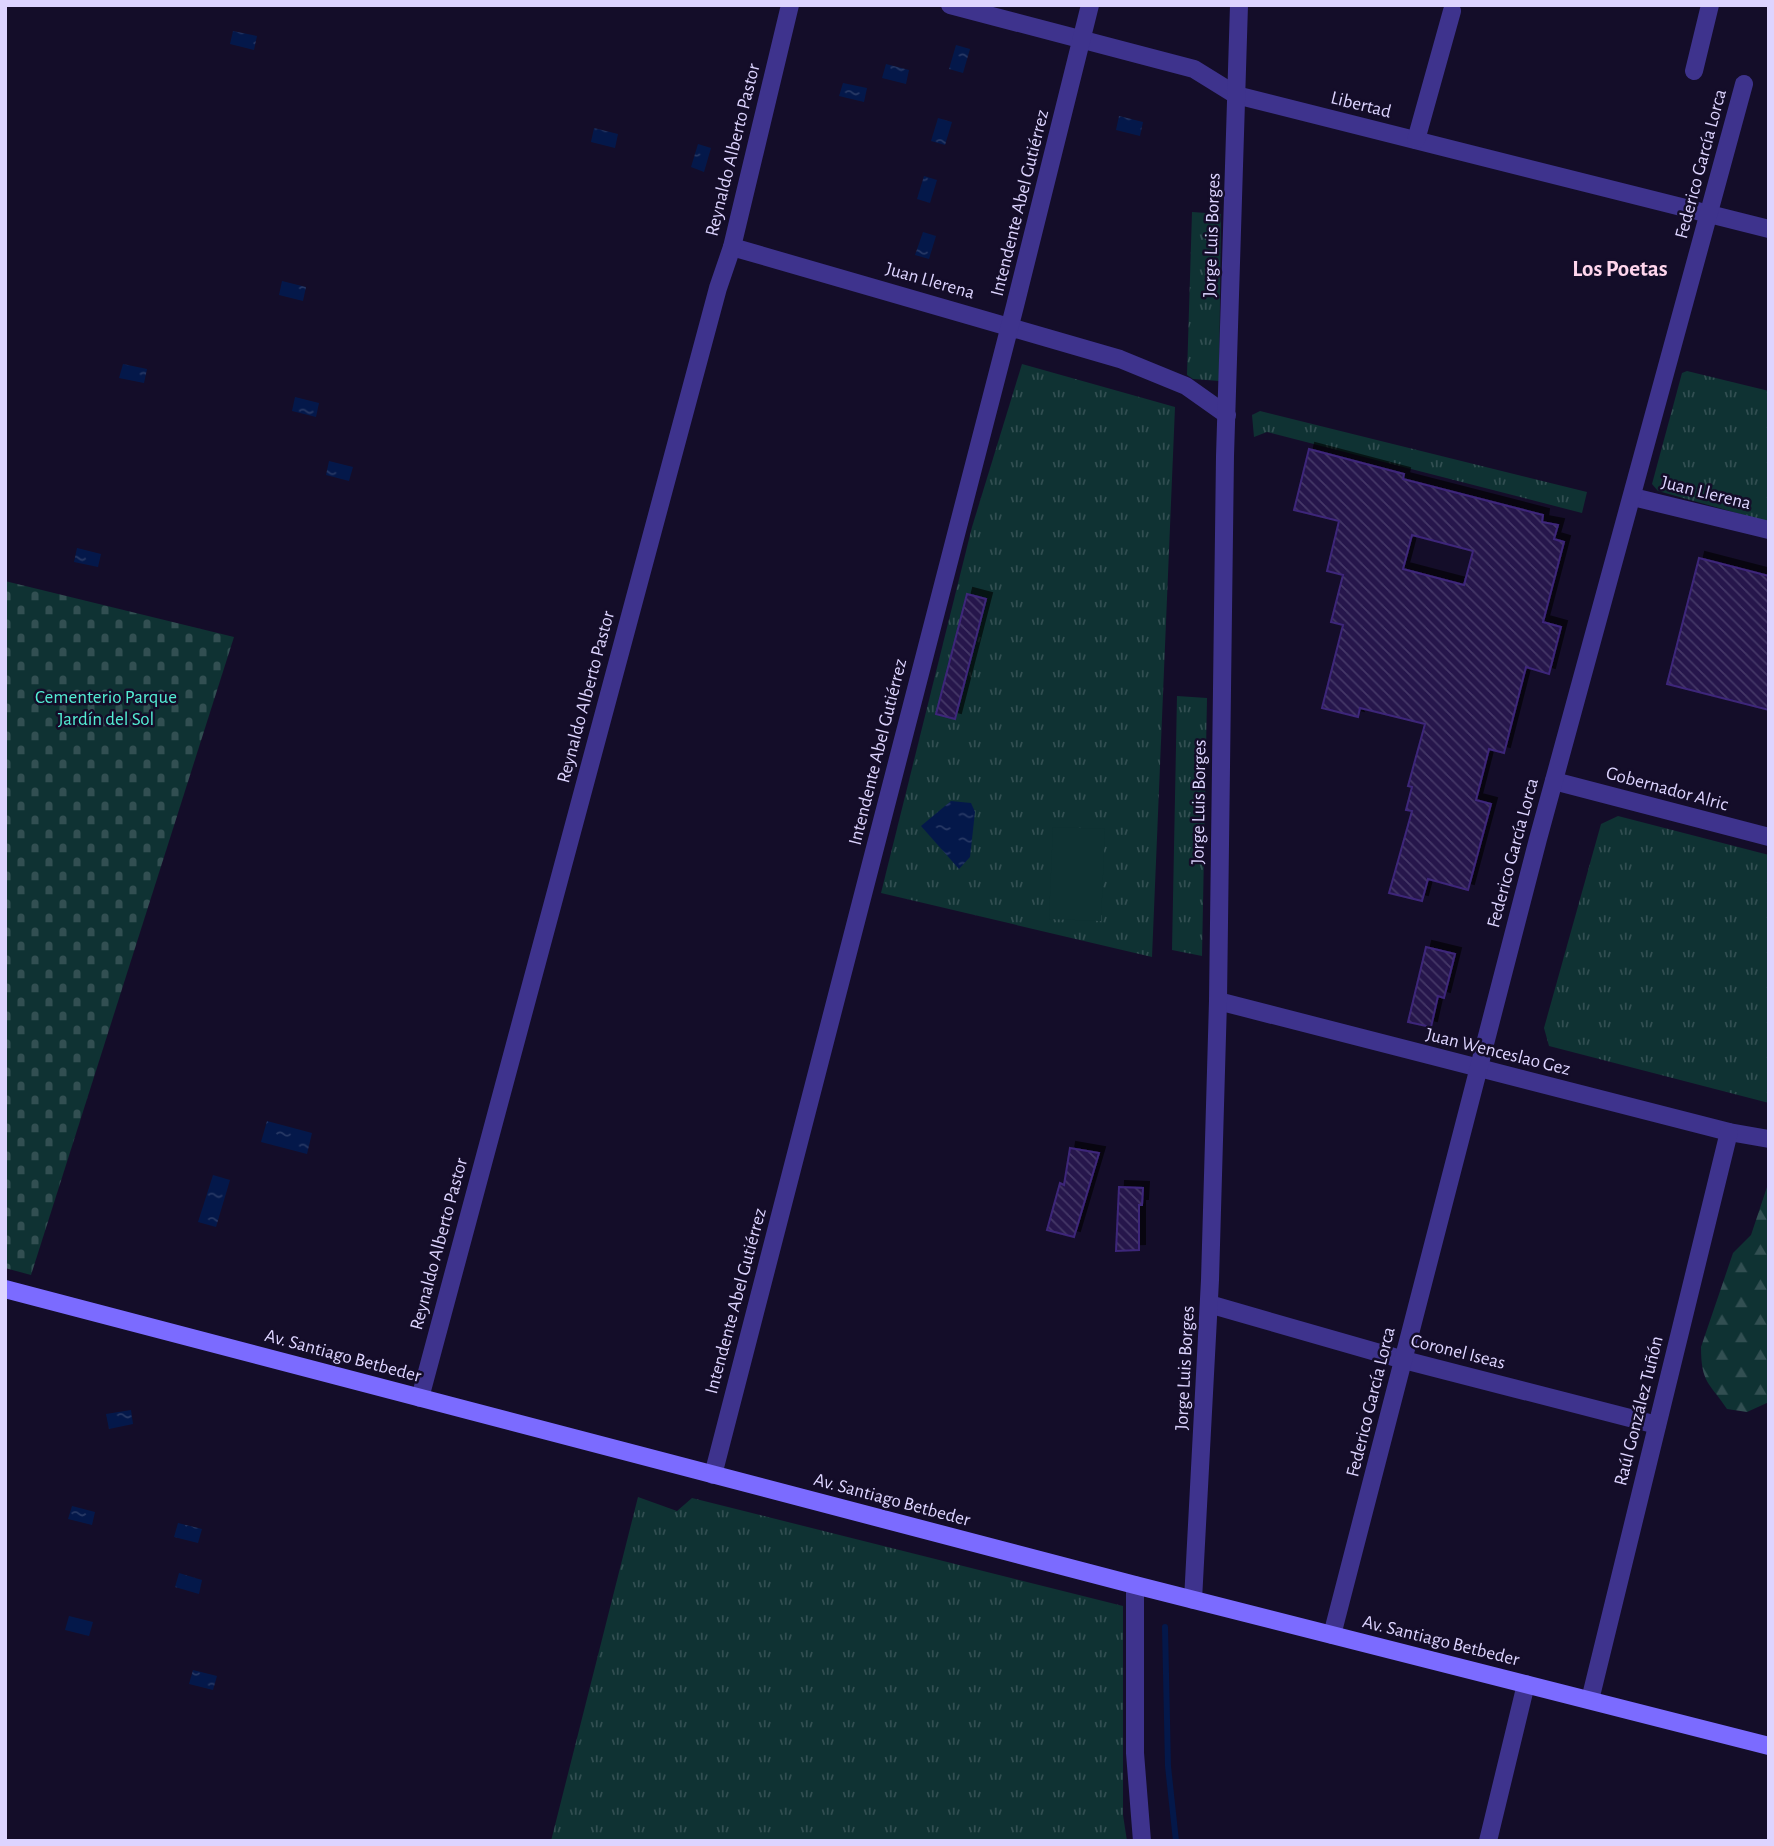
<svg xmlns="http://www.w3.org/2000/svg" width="1774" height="1846" font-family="'Alegreya Sans',sans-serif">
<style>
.grass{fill:url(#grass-tufts)}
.forest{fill:url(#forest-firs)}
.cemetery{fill:url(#cemetery-stones)}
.pitch{fill:#0f3233}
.water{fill:url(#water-ripples)}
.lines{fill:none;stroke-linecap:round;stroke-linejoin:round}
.stream{stroke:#04184a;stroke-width:6}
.building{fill:url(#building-back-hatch);stroke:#3e267a;stroke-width:2;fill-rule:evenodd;filter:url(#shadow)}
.minor{stroke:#3e338d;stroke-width:18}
.secondary{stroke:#7b6bff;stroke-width:18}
.labels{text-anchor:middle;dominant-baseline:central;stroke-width:5;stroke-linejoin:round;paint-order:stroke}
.street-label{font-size:19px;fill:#ddd4ff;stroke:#140d29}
.park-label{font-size:19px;fill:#53edd3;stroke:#140d29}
.quarter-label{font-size:23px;font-weight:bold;fill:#ffd6ed;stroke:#140d29}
</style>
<defs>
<pattern id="grass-tufts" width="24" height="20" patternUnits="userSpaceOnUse" patternTransform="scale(1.75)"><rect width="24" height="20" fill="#0f3233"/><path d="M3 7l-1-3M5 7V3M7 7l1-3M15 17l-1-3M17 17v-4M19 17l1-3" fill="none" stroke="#324f52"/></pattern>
<pattern id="forest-firs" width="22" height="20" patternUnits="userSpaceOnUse" patternTransform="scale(1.75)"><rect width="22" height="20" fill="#0f3233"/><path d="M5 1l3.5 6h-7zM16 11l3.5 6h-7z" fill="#324f52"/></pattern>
<pattern id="cemetery-stones" width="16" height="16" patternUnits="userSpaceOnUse" patternTransform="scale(1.75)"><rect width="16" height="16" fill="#0f3233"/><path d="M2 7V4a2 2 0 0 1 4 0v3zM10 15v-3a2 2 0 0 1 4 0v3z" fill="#324f52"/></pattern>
<pattern id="water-ripples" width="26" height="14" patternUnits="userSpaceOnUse" patternTransform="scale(1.75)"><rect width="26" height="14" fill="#04184a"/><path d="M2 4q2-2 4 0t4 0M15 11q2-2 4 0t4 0" fill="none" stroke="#283965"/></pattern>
<pattern id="building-back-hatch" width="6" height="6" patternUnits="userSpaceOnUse" patternTransform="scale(1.75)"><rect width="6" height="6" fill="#26174c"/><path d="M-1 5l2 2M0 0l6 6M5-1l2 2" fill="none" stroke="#453867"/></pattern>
<filter id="shadow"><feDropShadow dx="6" dy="-6" stdDeviation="0" flood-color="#0009"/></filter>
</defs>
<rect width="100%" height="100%" fill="#140d29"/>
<g class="grass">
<polygon points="1192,212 1221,214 1219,381 1193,379 1187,375"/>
<polygon points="1022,364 1175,407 1152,957 881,893 972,527"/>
<polygon points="1687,371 1769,391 1769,522 1658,491 1652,484 1682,373"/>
<polygon points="1260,411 1587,492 1582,513 1267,432 1254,437 1252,415"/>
<polygon points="1177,696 1207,698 1202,956 1172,950"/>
<polygon points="1618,816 1769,855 1769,1103 1549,1046 1544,1028 1601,824"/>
<polygon points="638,1497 677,1511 692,1498 1123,1606 1123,1815 1127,1841 551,1841"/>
</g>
<path class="forest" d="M 1769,1181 L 1769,1402 L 1747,1412 L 1727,1409 C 1709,1382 1701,1383 1701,1347 L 1733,1253 L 1751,1235 Z"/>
<polygon class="cemetery" points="5,581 234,637 31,1275 5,1268"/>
<polygon class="pitch" points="1053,827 1105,829 1101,921 1049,919"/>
<g class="water">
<polygon points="233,31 257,36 254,50 230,44"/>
<polygon points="956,45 970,49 963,73 949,69"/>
<polygon points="886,64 909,70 906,84 882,78"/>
<polygon points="843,83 867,88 864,102 839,96"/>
<polygon points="1119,116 1143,122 1140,136 1116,130"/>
<polygon points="938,118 952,122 945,145 931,141"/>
<polygon points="594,128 618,134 615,148 591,142"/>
<polygon points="698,144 711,148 704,172 691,167"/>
<polygon points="924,176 937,180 930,203 917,199"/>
<polygon points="923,232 936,236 929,259 915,255"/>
<polygon points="282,281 306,287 303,301 279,295"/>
<polygon points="123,364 147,369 144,383 119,378"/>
<polygon points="295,397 319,403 316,417 292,411"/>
<polygon points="329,461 353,467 349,481 326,475"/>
<polygon points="77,548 101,554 98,567 74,562"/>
<polygon points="951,801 971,803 975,812 970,857 959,869 921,826"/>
<polygon points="267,1121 312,1133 307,1154 261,1142"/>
<polygon points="213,1175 230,1180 216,1227 198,1222"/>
<polygon points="131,1410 133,1424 109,1429 106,1414"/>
<polygon points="72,1506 95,1512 92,1525 68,1519"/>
<polygon points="178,1523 202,1529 198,1543 174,1537"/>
<polygon points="179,1573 202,1580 199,1594 175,1587"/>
<polygon points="69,1616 93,1622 89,1636 65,1630"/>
<polygon points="193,1670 217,1676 213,1690 189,1684"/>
</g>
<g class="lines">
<polyline class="stream" points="1165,1627 1168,1766 1176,1841"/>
</g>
<g class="building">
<path d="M 1309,449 L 1404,474 L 1403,479 L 1543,515 L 1542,522 L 1558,525 L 1554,539 L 1564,542 L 1543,622 L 1561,627 L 1549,674 L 1526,667 L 1504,753 L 1489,749 L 1476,800 L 1491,804 L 1468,890 L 1428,879 L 1422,901 L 1389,893 L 1412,811 L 1406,810 L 1412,787 L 1408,786 L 1425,724 L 1360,708 L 1358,717 L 1322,708 L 1343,625 L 1331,622 L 1343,575 L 1327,571 L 1339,521 L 1294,510 ZM 1412,535 L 1473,551 L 1464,585 L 1403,569 Z"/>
<polygon points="1699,558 1769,576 1769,710 1667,684"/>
<polygon points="967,594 986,599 955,719 936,714"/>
<polygon points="1426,947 1455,954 1444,998 1438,996 1431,1027 1408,1022"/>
<polygon points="1070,1148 1099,1153 1074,1237 1047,1230 1060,1183 1064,1185"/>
<polygon points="1119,1187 1143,1188 1142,1205 1139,1205 1139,1250 1116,1251"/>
</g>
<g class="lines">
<g class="minor">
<polyline points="950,5 1194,69 1236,95 1769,229"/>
<polyline points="1694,71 1710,5"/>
<polyline points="1416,140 1452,11"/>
<polyline points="732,247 1120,359 1186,386 1227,415"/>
<polyline points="1633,497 1769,530"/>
<polyline points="1554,781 1769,837"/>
<polyline points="1218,1001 1729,1132 1769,1139"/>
<polyline points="1209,1304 1404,1360 1657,1425"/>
<polyline points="420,1398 718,288 732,247 790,5"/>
<polyline points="713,1475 1015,306 1090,5"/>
<polyline points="1135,1585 1135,1753 1142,1841"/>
<polyline points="1193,1600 1210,1280 1218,1001 1225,456 1239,5"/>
<polyline points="1332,1635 1538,839 1744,84"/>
<polyline points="1590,1700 1729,1132"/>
<polyline points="1488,1841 1526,1684"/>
</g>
<polyline class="secondary" points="5,1289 1135,1585 1769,1746"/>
</g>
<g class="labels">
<g class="street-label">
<text transform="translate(1361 105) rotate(14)">Libertad</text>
<text transform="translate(733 150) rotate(-76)">Reynaldo Alberto Pastor</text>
<text transform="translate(1701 164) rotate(-75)">Federico García Lorca</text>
<text transform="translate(1020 203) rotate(-76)">Intendente Abel Gutiérrez</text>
<text transform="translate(1212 235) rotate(-88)">Jorge Luis Borges</text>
<text transform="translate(930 281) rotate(16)">Juan Llerena</text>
<text transform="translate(1706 493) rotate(14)">Juan Llerena</text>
<text transform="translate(586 697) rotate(-75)">Reynaldo Alberto Pastor</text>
<text transform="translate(878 752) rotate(-76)">Intendente Abel Gutiérrez</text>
<text transform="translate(1667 789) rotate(15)">Gobernador Alric</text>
<text transform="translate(1199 802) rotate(-89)">Jorge Luis Borges</text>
<text transform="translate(1513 853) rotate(-75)">Federico García Lorca</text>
<text transform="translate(1498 1052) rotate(14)">Juan Wenceslao Gez</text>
<text transform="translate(439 1244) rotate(-75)">Reynaldo Alberto Pastor</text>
<text transform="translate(736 1301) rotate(-75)">Intendente Abel Gutiérrez</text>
<text transform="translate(1458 1352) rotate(14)">Coronel Iseas</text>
<text transform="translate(343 1356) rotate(15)">Av. Santiago Betbeder</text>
<text transform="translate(1185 1368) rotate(-87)">Jorge Luis Borges</text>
<text transform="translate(1371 1402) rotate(-76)">Federico García Lorca</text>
<text transform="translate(1639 1411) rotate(-76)">Raúl González Tuñón</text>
<text transform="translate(892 1500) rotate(15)">Av. Santiago Betbeder</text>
<text transform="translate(1441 1641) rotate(14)">Av. Santiago Betbeder</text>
</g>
<g class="park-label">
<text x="106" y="697">Cementerio Parque<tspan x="106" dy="22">Jardín del Sol</tspan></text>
</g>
<g class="quarter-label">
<text x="1620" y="269">Los Poetas</text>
</g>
</g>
<rect width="1774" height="1846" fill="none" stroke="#ddd4ff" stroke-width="14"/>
</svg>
